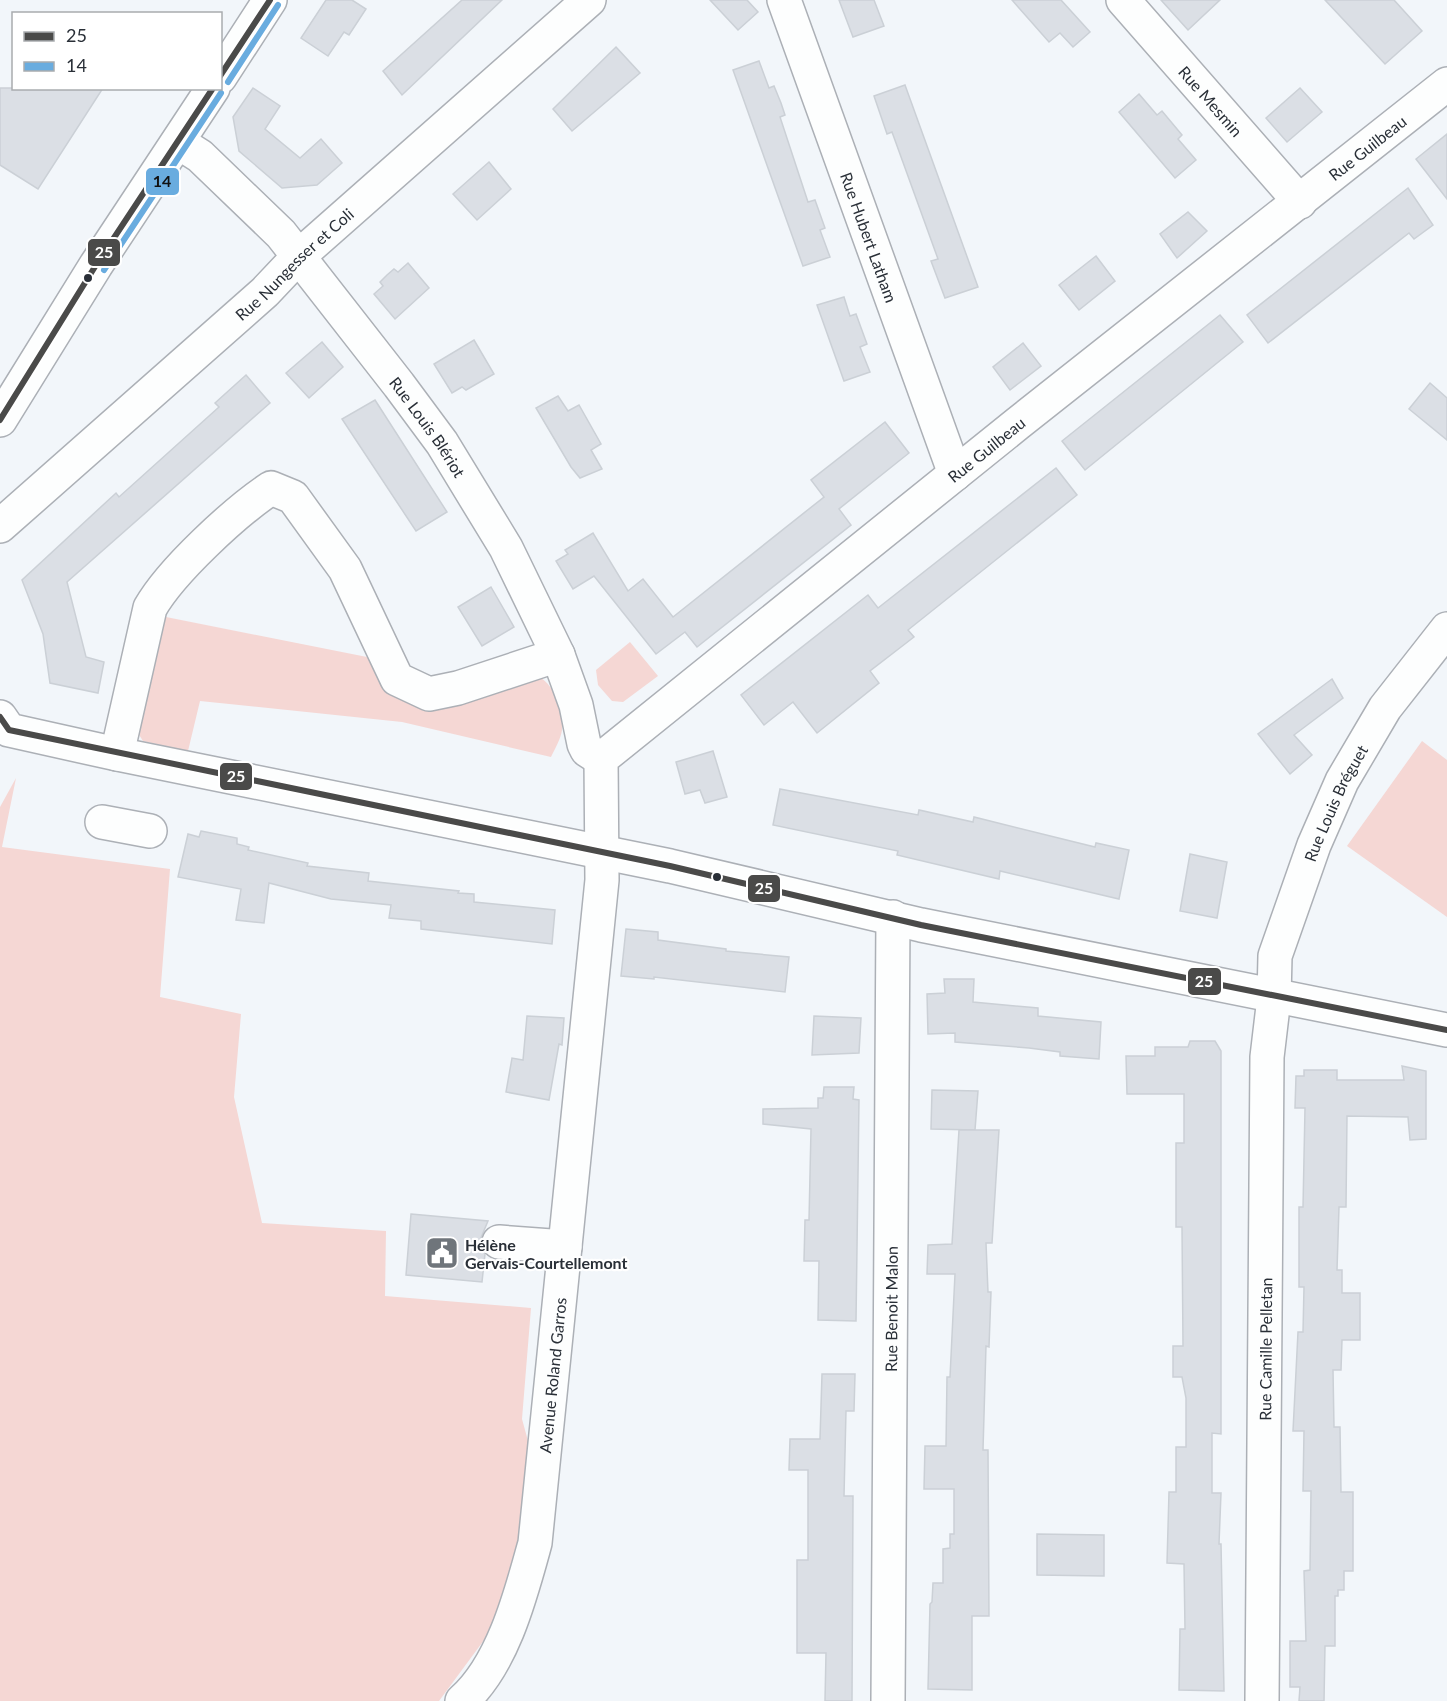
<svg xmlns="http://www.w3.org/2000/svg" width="1447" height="1701" font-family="Lato,sans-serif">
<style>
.green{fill:#f5d7d4}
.building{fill:#dbdfe5;stroke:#cbd0d6;stroke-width:1.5}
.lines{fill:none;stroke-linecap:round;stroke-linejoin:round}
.minor-casing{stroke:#acb0b6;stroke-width:36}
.minor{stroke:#fdfefe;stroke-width:33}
.bus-1-casing{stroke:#fff;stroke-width:10}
.bus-2-casing{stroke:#fff;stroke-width:10}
.bus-1{stroke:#4a4a49;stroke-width:6}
.bus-2{stroke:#69acdf;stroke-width:6}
.bus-dot{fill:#292f37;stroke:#fff;stroke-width:2}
.labels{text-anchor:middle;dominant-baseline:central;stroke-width:4.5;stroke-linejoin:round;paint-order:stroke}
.street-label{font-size:16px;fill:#292f37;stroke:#fff}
.poi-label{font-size:16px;font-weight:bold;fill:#292f37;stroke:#fff;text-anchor:start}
.line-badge{stroke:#fff;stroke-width:2}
.badge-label{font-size:16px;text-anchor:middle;font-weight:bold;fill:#fff}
.pale-badge-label{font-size:16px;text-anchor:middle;font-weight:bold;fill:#111}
</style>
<rect width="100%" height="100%" fill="#f2f6fa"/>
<g class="green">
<path d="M 166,617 L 377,659 C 392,686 398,708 434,707 L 536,675 C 555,684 563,709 562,730 C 561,738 555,749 551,757 L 402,722 L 200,701 L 188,751 L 143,741 L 136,730 L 155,629 L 162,629 Z"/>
<polygon points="630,642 658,676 623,702 612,701 598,685 596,670"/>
<polygon points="1422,741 1447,760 1447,917 1347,846"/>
<polygon points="16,778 2,847 170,869 160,997 241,1014 234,1097 262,1223 386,1231 385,1296 531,1308 522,1419 531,1452 517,1560 490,1632 439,1701 0,1701 0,807"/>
</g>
<g class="building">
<polygon points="326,0 352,0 366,9 349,35 344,32 328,56 301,38"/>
<polygon points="462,0 502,0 402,95 383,71"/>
<polygon points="710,0 747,0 758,12 738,30"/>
<polygon points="839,0 874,0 884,26 853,37"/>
<polygon points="1012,0 1061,0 1090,32 1073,47 1060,33 1049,42"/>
<polygon points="1161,0 1220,0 1188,30"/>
<polygon points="1325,0 1394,0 1422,31 1385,64"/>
<polygon points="616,47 640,73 572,131 553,109"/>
<polygon points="759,61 769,88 774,86 781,103 785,115 780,117 808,202 815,200 825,228 820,230 830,257 803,266 733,70"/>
<polygon points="905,85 978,287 945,298 931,261 938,259 892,132 887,134 874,96"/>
<polygon points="0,88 103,88 38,189 0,165"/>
<polygon points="253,88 280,106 265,129 300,158 321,139 342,163 317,185 282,188 239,151 233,117"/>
<polygon points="1300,88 1322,112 1287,142 1266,118"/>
<polygon points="1139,94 1157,115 1162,111 1182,135 1178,139 1196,160 1175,178 1119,112"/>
<polygon points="1447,134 1447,199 1416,159"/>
<polygon points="489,162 511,189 477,220 453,194"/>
<polygon points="1408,188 1433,225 1414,239 1409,233 1268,343 1247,315"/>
<polygon points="1188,212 1207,231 1177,258 1160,234"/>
<polygon points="1096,256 1115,281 1079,310 1059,285"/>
<polygon points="408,263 429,288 395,319 374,294 383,286 380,282 387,275 394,269 398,272"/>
<polygon points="844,297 850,316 856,314 867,344 860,347 870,372 844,381 817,305"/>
<polygon points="1220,315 1243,342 1085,470 1062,441"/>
<polygon points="474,340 494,374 466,390 462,387 452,393 434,364"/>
<polygon points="322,342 343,367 309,398 286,373"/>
<polygon points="1023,343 1041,366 1010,390 993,367"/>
<polygon points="246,375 270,403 67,582 86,657 104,662 98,693 50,683 43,634 22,580 116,493 119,497 219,407 215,403"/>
<polygon points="1430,383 1447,398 1447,440 1409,409"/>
<polygon points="558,396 568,411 579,405 601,444 591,450 602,469 580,478 571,467 536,408"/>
<polygon points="375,400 447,512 416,531 342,419"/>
<polygon points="885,422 909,453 839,509 851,525 697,647 685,632 656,654 594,576 573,589 556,561 568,554 565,550 593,533 628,591 643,579 673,617 824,497 811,480"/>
<polygon points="1056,468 1077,495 908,630 914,637 870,671 879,683 817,733 793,702 764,725 741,695 868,595 878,608"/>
<polygon points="491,587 514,627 482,646 458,607"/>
<polygon points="1332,679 1343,698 1294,735 1312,755 1290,774 1258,734"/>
<polygon points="713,751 727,797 705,803 700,790 685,794 676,762"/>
<polygon points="780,789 918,815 919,810 973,822 974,817 1095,847 1096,843 1129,850 1119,899 1000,871 999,879 897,855 898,851 773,825"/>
<polygon points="201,831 237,838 237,844 249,847 248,850 308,863 307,866 369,873 368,881 459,891 458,893 474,894 474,902 555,910 552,944 421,929 421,921 389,918 391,905 331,899 269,883 264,923 236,920 241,889 178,877 188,834 199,837"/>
<polygon points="1190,854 1227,862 1217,918 1180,911"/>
<polygon points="626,929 658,932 658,940 726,949 726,951 789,957 785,992 654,977 654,979 621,976"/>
<polygon points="944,979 974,979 973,1002 1038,1008 1038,1016 1101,1022 1099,1059 1060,1056 1060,1052 1029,1048 955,1042 955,1033 928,1034 927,994 945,993"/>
<polygon points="527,1016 564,1018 562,1045 559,1044 549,1100 506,1092 512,1058 523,1060"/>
<polygon points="814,1016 861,1018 859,1053 812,1055"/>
<polygon points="1190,1041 1215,1041 1221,1051 1221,1434 1212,1433 1212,1493 1221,1493 1219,1544 1221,1544 1224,1691 1179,1690 1180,1629 1185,1629 1184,1564 1167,1563 1169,1492 1176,1492 1176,1447 1186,1447 1186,1398 1182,1377 1173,1377 1173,1346 1183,1346 1182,1227 1176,1227 1176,1143 1184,1143 1184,1094 1127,1094 1126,1056 1155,1056 1155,1047 1188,1047"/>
<polygon points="1402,1066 1426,1071 1426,1139 1410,1140 1408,1117 1347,1116 1346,1207 1339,1207 1337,1270 1342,1270 1342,1293 1360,1293 1360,1340 1342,1340 1341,1370 1333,1370 1334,1427 1340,1427 1341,1492 1353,1492 1353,1571 1344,1571 1344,1590 1338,1590 1338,1596 1335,1596 1335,1646 1325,1646 1324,1701 1299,1701 1300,1687 1290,1687 1290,1641 1306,1641 1304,1571 1310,1570 1311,1491 1303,1491 1304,1431 1293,1431 1298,1332 1303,1332 1304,1287 1299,1287 1299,1207 1303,1207 1305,1108 1295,1108 1296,1076 1304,1076 1304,1070 1337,1070 1337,1080 1404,1080"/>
<polygon points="824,1087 854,1087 853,1099 859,1100 856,1321 818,1320 819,1261 804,1261 805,1220 809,1220 811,1129 763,1124 763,1109 818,1108 818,1098 823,1098"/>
<polygon points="932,1090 978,1091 975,1130 931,1129"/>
<polygon points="959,1130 999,1130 992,1243 986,1243 988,1292 991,1292 989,1347 986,1346 983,1450 988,1450 989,1616 972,1616 972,1690 928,1689 930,1604 932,1602 933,1583 943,1583 943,1549 950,1548 950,1534 954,1534 954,1489 924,1489 925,1446 946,1446 947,1377 950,1377 955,1274 927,1274 928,1245 952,1244"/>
<polygon points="411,1214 488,1221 480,1240 485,1254 482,1282 406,1275"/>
<polygon points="822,1374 855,1374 854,1411 846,1411 844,1496 853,1496 852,1701 825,1701 826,1653 797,1653 797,1560 808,1560 808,1470 789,1470 790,1439 820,1439"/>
<polygon points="1037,1534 1104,1535 1104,1576 1037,1575"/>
</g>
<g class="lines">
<g class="minor-casing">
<g id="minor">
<path id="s1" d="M 784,0 L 955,474"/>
<path id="s2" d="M 1123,0 L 1300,202"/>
<polyline points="220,77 270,0"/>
<path id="s3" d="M 178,142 L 200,156 L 281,234 L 399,385 L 442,443 L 506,548 L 558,655 L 576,705 L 584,744 L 587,750 L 601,759"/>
<polyline points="0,420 96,265 213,88"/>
<path id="s4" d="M 0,526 L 265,292 L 299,256 L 589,0"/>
<polyline points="0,717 9,730 117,754 670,866 921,925 1447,1030"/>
<path d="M 117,754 L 150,608 C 171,571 235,512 271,488 L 293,497 L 345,569 L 397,679 L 429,694 L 458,688 L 558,655"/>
<polyline points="102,822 150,831"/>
<polyline points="499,1242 565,1247"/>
<path id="s5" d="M 462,1701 C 503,1665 521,1594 535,1543 L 602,880 L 601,759 L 1017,424 L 1447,84"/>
<path id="s6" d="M 888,1701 L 893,917"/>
<path id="s7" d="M 1262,1701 L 1267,1057 L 1274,998 L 1275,956 L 1314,845 L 1342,781 L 1385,708 L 1447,629"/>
</g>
</g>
<use href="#minor" class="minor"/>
<g class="bus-1-casing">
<g id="bus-1">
<polyline points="220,76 270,0"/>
<polyline points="0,420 96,265 213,88"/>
<polyline points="0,717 9,730 670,866 921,925 1447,1030"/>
</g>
</g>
<g class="bus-2-casing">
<g id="bus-2">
<polyline points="228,82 278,5"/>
<polyline points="104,270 221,93"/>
</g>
</g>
<use href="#bus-1" class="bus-1"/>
<use href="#bus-2" class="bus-2"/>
</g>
<defs>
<g id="civic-square" transform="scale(1.725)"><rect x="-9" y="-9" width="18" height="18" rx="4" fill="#6f757b" stroke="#fff"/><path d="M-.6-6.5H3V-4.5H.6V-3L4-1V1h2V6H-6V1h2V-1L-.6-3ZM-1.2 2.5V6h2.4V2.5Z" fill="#fff"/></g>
</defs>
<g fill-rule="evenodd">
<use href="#civic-square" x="442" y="1253"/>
</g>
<g class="bus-dot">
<circle cx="88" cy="278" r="5"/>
<circle cx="717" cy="877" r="5"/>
</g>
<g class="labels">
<g class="street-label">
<text stroke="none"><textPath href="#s2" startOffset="134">Rue Mesmin</textPath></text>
<text stroke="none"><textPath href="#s5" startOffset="1944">Rue Guilbeau</textPath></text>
<text stroke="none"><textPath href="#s1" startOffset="252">Rue Hubert Latham</textPath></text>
<text stroke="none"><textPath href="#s4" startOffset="394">Rue Nungesser et Coli</textPath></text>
<text stroke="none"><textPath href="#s3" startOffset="381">Rue Louis Blériot</textPath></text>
<text stroke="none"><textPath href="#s5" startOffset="1458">Rue Guilbeau</textPath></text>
<text stroke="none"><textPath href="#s7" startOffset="910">Rue Louis Bréguet</textPath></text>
<text stroke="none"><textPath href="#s6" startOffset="392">Rue Benoit Malon</textPath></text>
<text stroke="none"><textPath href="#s7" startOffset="352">Rue Camille Pelletan</textPath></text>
<text stroke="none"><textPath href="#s5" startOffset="345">Avenue Roland Garros</textPath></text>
</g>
<g class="poi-label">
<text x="465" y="1244">Hélène<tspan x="465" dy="18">Gervais-Courtellemont</tspan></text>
</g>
</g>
<g class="line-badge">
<rect x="145" y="167" width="35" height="29" rx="6" fill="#69acdf"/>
<rect x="87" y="238" width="34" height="29" rx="6" fill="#4a4a49"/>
<rect x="219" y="762" width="34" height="29" rx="6" fill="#4a4a49"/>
<rect x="747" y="874" width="34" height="29" rx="6" fill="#4a4a49"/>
<rect x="1187" y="967" width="35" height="29" rx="6" fill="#4a4a49"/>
</g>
<g class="badge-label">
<text x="104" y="258">25</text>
<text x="236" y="782">25</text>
<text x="764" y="894">25</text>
<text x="1204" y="987">25</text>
</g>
<g class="pale-badge-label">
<text x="162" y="187">14</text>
</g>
<rect x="12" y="12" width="210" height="78" fill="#ffffff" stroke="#a9acaf" stroke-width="1.5"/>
<rect x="24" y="32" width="30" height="9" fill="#4a4a49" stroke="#a9acaf" stroke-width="1.5"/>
<text x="66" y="42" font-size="18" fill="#292f37">25</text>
<rect x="24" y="62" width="30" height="9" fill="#69acdf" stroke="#a9acaf" stroke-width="1.5"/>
<text x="66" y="72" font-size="18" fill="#292f37">14</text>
</svg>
